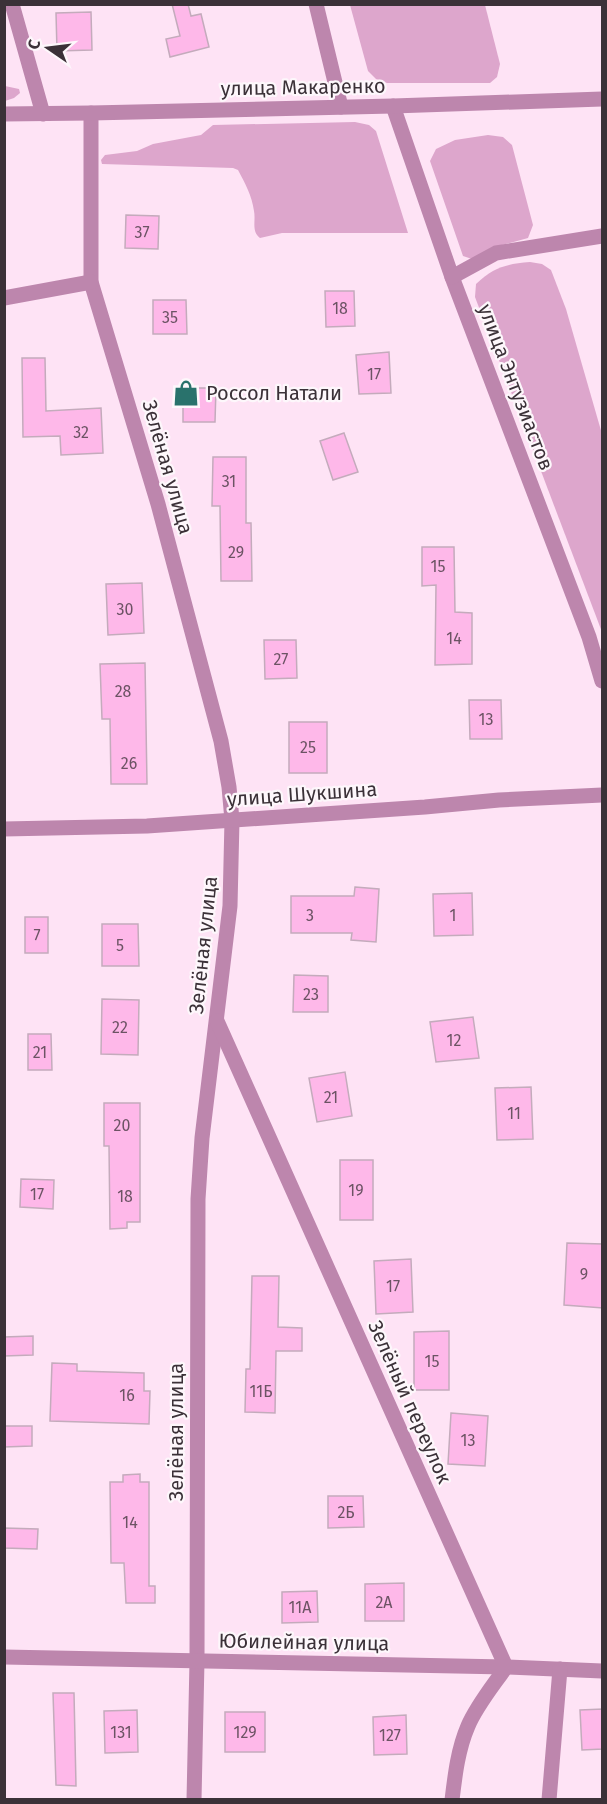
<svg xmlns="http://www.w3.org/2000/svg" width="607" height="1804" font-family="'Fira Sans',sans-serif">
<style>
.green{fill:#dda6cc}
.building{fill:#feb8e9;stroke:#c4abbc;stroke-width:1.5}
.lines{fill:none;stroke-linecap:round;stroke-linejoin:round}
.minor{stroke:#bd86ad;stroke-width:15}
.labels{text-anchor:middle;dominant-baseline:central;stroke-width:4.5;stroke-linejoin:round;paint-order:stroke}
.number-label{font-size:16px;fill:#6c5364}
.street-label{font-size:20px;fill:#3b3138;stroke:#fdf7fb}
.poi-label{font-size:20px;fill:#3b3138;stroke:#fdf7fb;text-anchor:start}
</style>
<rect width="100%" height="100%" fill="#fee3f5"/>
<g class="green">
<polygon points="350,5 485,5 500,64 497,77 490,83 387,83 376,79 368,71"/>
<polygon points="5,86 19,89 20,93 14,98 5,101"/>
<path d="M 355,122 L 369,125 L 376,131 L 408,233 L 282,233 L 260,238 C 251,231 256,221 254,211 C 252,196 245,183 238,170 L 233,168 L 102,164 L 101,160 L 105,155 L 137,151 L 153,144 L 201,135 L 213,125 Z"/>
<polygon points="488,135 503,137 512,145 533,225 528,238 491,248 472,259 463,256 430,161 436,149 455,140"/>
<path d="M 530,262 L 542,264 L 551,270 L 566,309 L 602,434 L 602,632 L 475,297 L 476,284 C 494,267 506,264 530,262 Z"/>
</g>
<g class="building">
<polygon points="172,4 188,4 191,16 201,14 209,47 170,57 166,39 180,36"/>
<polygon points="91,12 92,50 57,51 56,13"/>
<polygon points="126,215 159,216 158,249 125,248"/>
<polygon points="325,291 354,291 355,326 326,327"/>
<polygon points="153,300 186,300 187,334 153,334"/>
<polygon points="389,352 391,393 359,394 356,355"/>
<polygon points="22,358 45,358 46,411 101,408 103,453 61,455 60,436 23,437"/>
<polygon points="183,388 216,388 215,422 183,422"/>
<polygon points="344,433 358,472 333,480 320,441"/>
<polygon points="213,457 246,457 246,523 251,523 252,581 221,581 220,506 212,506"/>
<polygon points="422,547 454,547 455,612 472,613 472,664 435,665 436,585 422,586"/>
<polygon points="142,583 144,633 108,635 106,584"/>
<polygon points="264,640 296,640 297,678 265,679"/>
<polygon points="145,663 147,784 111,784 110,719 102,719 100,664"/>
<polygon points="469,700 501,700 502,739 470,739"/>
<rect x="289" y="722" width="38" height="51"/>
<polygon points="355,887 379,889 376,942 351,940 352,933 291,933 291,896 354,896"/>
<polygon points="472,893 473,935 434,936 433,894"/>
<rect x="25" y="917" width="23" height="36"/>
<polygon points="102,924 138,924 139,966 102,966"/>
<polygon points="294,975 328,976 328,1012 293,1012"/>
<polygon points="102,999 139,1000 138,1055 101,1054"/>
<polygon points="473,1017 479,1058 436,1062 430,1022"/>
<polygon points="28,1034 51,1034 52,1070 28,1070"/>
<polygon points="345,1072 352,1116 317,1122 309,1078"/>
<polygon points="531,1087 533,1139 497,1140 495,1088"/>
<polygon points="104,1103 140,1103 140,1222 127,1222 127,1228 110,1229 109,1146 104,1146"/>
<rect x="340" y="1160" width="33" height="60"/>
<polygon points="21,1179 54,1180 53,1209 20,1207"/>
<polygon points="567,1243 603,1244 603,1308 564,1305"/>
<polygon points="411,1259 413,1312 376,1314 374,1261"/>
<polygon points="252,1276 279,1276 278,1327 302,1328 302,1351 276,1351 275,1413 245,1412 246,1369 250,1369"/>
<polygon points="449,1331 449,1390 414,1390 414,1332"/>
<polygon points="33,1336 33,1355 4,1356 4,1337"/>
<polygon points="52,1363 77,1364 77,1371 144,1373 144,1391 150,1391 149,1424 50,1421"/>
<polygon points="451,1413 488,1416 485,1466 448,1464"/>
<polygon points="4,1426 32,1426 32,1446 4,1447"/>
<polygon points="140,1474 140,1482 149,1482 149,1586 155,1586 155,1603 126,1603 124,1563 111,1563 110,1482 123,1482 123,1475"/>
<polygon points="328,1496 363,1496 364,1527 328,1528"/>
<polygon points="4,1528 38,1529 37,1549 4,1548"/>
<polygon points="404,1583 404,1621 365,1621 365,1584"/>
<polygon points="317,1591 318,1622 282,1623 282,1592"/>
<polygon points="53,1693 74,1693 76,1786 56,1785"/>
<polygon points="603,1709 603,1749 582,1750 580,1710"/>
<polygon points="137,1710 138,1752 105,1753 104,1711"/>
<rect x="225" y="1712" width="40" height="40"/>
<polygon points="406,1715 407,1754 374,1755 373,1717"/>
</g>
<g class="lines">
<g class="minor">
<polyline points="12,4 43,114"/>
<polyline points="316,4 341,107"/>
<polyline points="393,106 452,277 589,637 602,681"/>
<polyline points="91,113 91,282 158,504 221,741 229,787 232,820 230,906 202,1138 198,1199 197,1661 194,1800"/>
<polyline points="4,114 91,113 393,106 602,99"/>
<polyline points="452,277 496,253 602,236"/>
<polyline points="4,298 91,282"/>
<polyline points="4,829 147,826 425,807 499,800 602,795"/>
<path d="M 217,1021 L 506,1667 C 493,1686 477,1705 468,1726 C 458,1749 455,1775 452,1800"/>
<polyline points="4,1657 506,1667 602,1671"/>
<polyline points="549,1800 560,1669"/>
</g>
</g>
<defs>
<g id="shop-bare" transform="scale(2.07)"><path d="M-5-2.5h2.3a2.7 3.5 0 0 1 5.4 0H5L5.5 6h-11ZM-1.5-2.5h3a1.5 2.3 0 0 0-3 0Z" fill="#29726c" stroke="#fdf7fb" stroke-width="2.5" paint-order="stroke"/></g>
</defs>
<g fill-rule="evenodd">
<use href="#shop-bare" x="186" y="393"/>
</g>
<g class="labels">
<g class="number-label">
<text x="142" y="232">37</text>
<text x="340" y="308">18</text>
<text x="170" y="317">35</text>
<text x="374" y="374">17</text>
<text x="81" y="432">32</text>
<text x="229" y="481">31</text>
<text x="236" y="552">29</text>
<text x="438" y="566">15</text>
<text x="125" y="609">30</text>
<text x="454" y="638">14</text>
<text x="281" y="659">27</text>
<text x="123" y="691">28</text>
<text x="486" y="719">13</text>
<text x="308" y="747">25</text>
<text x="129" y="763">26</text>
<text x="310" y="915">3</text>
<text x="453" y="915">1</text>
<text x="37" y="935">7</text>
<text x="120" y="945">5</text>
<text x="311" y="994">23</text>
<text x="120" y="1027">22</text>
<text x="454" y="1040">12</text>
<text x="40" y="1052">21</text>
<text x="331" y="1097">21</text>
<text x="514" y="1113">11</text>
<text x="122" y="1125">20</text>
<text x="356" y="1190">19</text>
<text x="37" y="1194">17</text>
<text x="125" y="1196">18</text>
<text x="584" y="1274">9</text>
<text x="393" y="1286">17</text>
<text x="432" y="1361">15</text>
<text x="261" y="1391">11Б</text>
<text x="127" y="1395">16</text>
<text x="468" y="1440">13</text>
<text x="346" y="1512">2Б</text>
<text x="130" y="1522">14</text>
<text x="384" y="1602">2А</text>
<text x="300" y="1607">11А</text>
<text x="121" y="1732">131</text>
<text x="245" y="1732">129</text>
<text x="390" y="1735">127</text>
</g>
<g class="street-label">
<text transform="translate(303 87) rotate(-1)">улица Макаренко</text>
<text transform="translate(516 387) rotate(69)">улица Энтузиастов</text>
<text transform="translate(168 467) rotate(74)">Зелёная улица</text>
<text transform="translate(302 794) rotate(-4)">улица Шукшина</text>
<text transform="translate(203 945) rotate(-84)">Зелёная улица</text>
<text transform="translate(410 1402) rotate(66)">Зелёный переулок</text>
<text transform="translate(176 1432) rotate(-90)">Зелёная улица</text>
<text transform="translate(304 1642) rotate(1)">Юбилейная улица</text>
</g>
<g class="poi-label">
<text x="206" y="393">Россол Натали</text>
</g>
</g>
<rect width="607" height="1804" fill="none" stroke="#3b3138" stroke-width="12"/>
<g transform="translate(48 48) rotate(284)" stroke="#fdf7fb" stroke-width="4.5" paint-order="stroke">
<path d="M0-4.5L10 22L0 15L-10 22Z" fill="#3b3138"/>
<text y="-9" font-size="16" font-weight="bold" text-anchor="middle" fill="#3b3138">С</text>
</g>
</svg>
